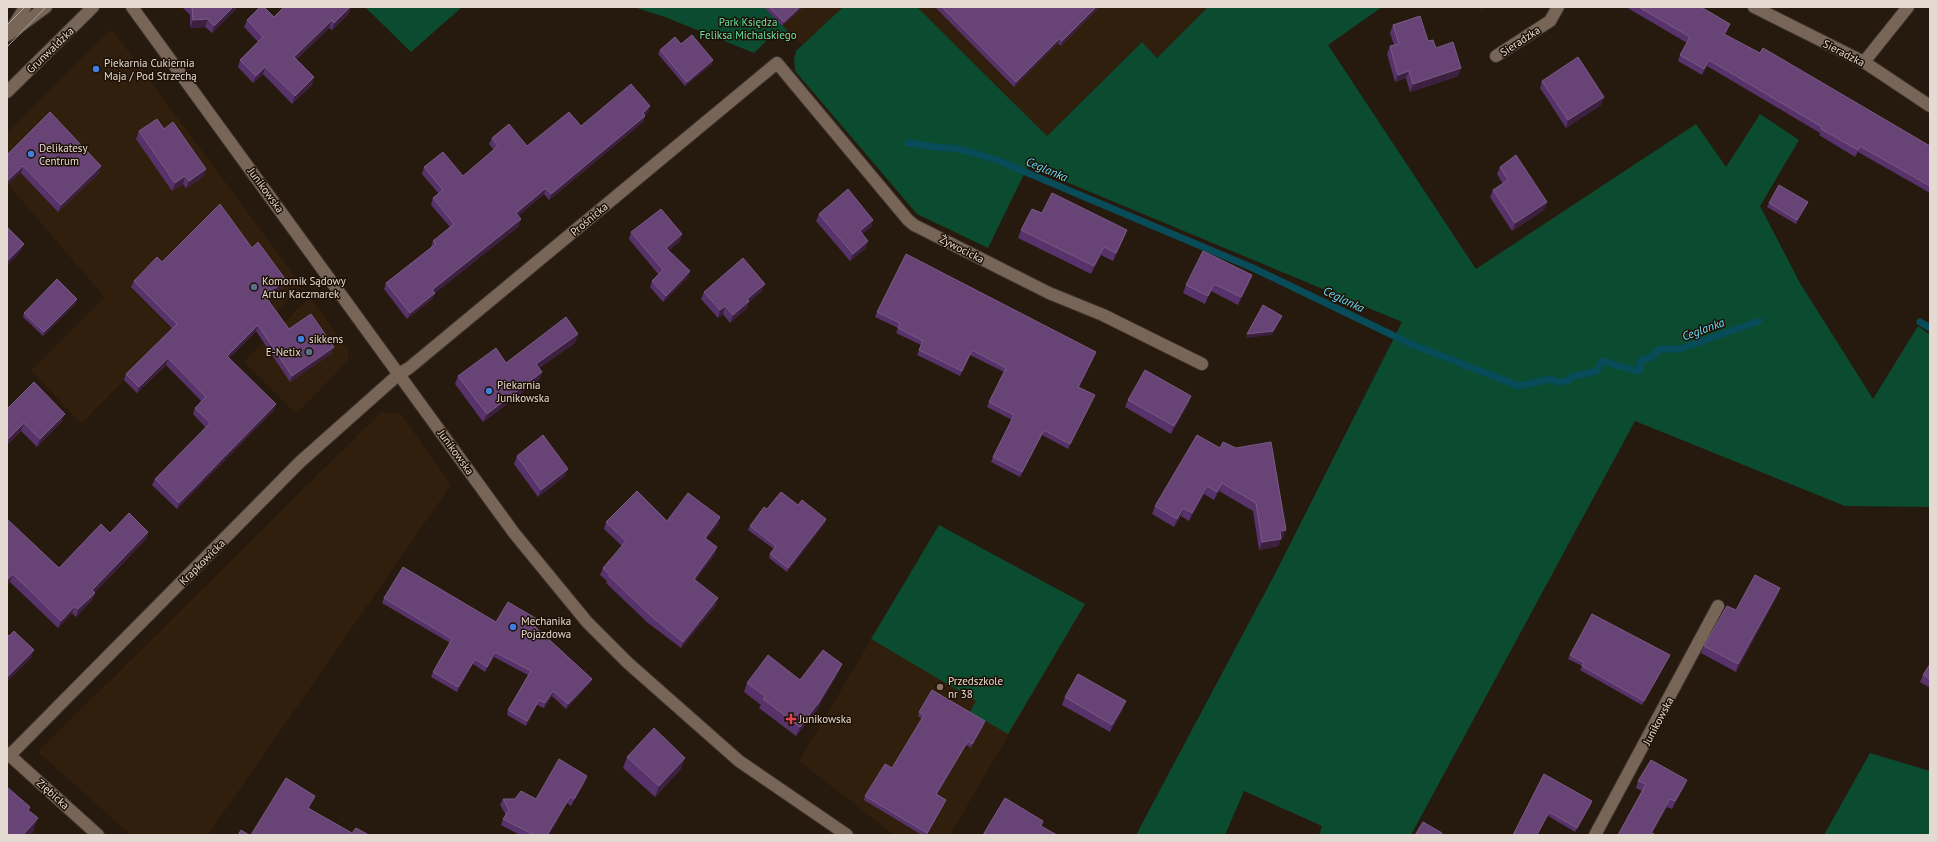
<svg xmlns="http://www.w3.org/2000/svg" width="1937" height="842" font-family="'PT Sans',sans-serif">
<style>
.built{fill:#311f0d}
.green{fill:#0b4b2f}
.lines{fill:none;stroke-linecap:round;stroke-linejoin:round}
.stream{stroke:#084c5a;stroke-width:7}
.lane-casing{stroke:#3e332e;stroke-width:14}
.street-casing{stroke:#3e332e;stroke-width:14}
.secondary-casing{stroke:#3e332e;stroke-width:14}
.lane{stroke:#776658;stroke-width:12}
.street{stroke:#776658;stroke-width:12}
.secondary{stroke:#776658;stroke-width:12}
.tram{stroke:#aca198;stroke-width:1}
.wall{fill:#58326a}
.shaded-wall{fill:#3d2040}
.building{fill:#674475;stroke:#7a5b84}
.shop-dot{fill:#3f7fe0;stroke:#1d1005;stroke-width:1.5}
.service-dot{fill:#5c6f8a;stroke:#1d1005;stroke-width:1.5}
.education-dot{fill:#8d6e63;stroke:#1d1005;stroke-width:1.5}
.health-dot{fill:#e0444e;stroke:#1d1005;stroke-width:1.5}
.labels{text-anchor:middle;dominant-baseline:central;stroke-width:3;stroke-linejoin:round;paint-order:stroke}
.park-label{font-size:11px;fill:#6be1a5;stroke:#1d1005}
.street-label{font-size:11px;fill:#e4dad2;stroke:#1d1005}
.poi-label{font-size:11px;fill:#e4dad2;stroke:#1d1005;text-anchor:start}
.water-label{font-size:12px;font-style:italic;fill:#6adcfa;stroke:#1d1005}
</style>
<rect width="100%" height="100%" fill="#26190d"/>
<g class="built">
<polygon points="764,7 843,7 802,45"/>
<polygon points="917,7 1208,7 1157,58 1141,42 1047,136"/>
<polygon points="108,31 114,32 302,286 251,336 210,294 81,424 31,370 104,297 7,183 7,133"/>
<polygon points="310,297 349,351 348,361 296,414 244,362"/>
<polygon points="381,412 401,414 451,485 208,835 131,835 38,752"/>
<polygon points="939,525 1085,604 950,835 894,835 799,761"/>
</g>
<g class="green">
<polygon points="365,7 462,7 411,52"/>
<polygon points="633,7 764,7 788,31 778,41 772,35 754,53 665,17"/>
<polygon points="843,7 917,7 1047,136 1142,42 1157,58 1208,7 1382,7 1328,45 1476,269 1696,124 1726,167 1760,114 1799,140 1760,206 1800,283 1873,399 1918,326 1930,335 1930,507 1845,506 1635,421 1411,835 1319,835 1322,826 1244,791 1225,835 1136,835 1277,570 1402,322 1028,166 988,248 917,214 795,71 794,58 796,51"/>
<polygon points="939,525 1085,604 1008,734 970,712 976,701 871,639"/>
<polygon points="1870,753 1930,771 1930,835 1824,835"/>
</g>
<g class="lines">
<g class="stream">
<polyline points="908,143 935,147 960,149 997,160 1253,268 1411,344 1519,386 1551,379 1558,382 1567,381 1572,377 1597,371 1602,361 1637,371 1640,370 1640,361 1652,357 1659,349 1680,349 1759,321"/>
<polyline points="1920,322 1930,328"/>
</g>
<g class="lane-casing">
<g id="lane">
<polyline points="11,30 25,7"/>
<polyline points="8,35 46,7"/>
</g>
</g>
<g class="street-casing">
<g id="street">
<polyline points="132,7 514,533 587,622 628,663 739,761 847,835"/>
<polyline points="1754,7 1864,62 1930,106"/>
<polyline points="1496,56 1550,21 1558,7"/>
<polyline points="1864,62 1908,7"/>
<polyline points="7,753 98,835"/>
<polyline points="10,755 300,462 399,374 409,368 777,63 908,220 914,225 1049,293 1103,315 1202,364"/>
<polyline points="1595,835 1718,606"/>
</g>
</g>
<g class="secondary-casing">
<polyline id="secondary" points="7,92 93,7"/>
</g>
<use href="#lane" class="lane"/>
<use href="#street" class="street"/>
<use href="#secondary" class="secondary"/>
<g class="tram">
<polyline points="7,25 25,7"/>
<polyline points="7,47 46,7"/>
</g>
</g>
<g class="wall">
<polygon points="182,7 236,7 236,9 212,33 205,27 190,28 190,15"/>
<polygon points="284,7 351,7 349,13 332,30 329,28 296,60 312,85 292,104 263,74 253,83 238,67 240,60 258,42 244,27 247,20 274,17"/>
<polygon points="764,7 803,7 782,26"/>
<polygon points="935,7 1099,7 1061,46 1058,43 1014,87"/>
<polygon points="1626,7 1701,7 1728,30 1725,35 1930,146 1930,193 1858,152 1855,157 1819,135 1820,133 1707,66 1702,75 1678,61 1680,55 1687,43"/>
<polygon points="1393,25 1428,41 1461,68 1458,76 1410,92 1406,78 1395,82 1387,54 1390,46 1394,45 1390,33"/>
<polygon points="681,44 712,64 685,86 658,54 660,50"/>
<polygon points="1542,81 1604,97 1601,105 1566,128 1540,88"/>
<polygon points="648,113 645,115 643,122 549,200 544,194 518,216 519,226 435,293 432,299 407,319 384,289 386,283 431,247 433,241 450,227 431,205 433,198 439,194 422,174 424,167 463,176 494,150 489,144 492,138 527,146 581,126"/>
<polygon points="164,129 206,169 203,177 186,188 183,184 172,191 136,139 139,131"/>
<polygon points="7,155 99,173 58,212 21,173"/>
<polygon points="1500,167 1547,202 1544,210 1512,231 1490,197 1493,190 1503,184 1497,174"/>
<polygon points="1808,202 1806,206 1796,224 1767,207 1769,203"/>
<polygon points="1042,213 1124,238 1113,261 1101,255 1091,274 1018,238 1021,230"/>
<polygon points="819,214 873,220 871,227 862,234 866,248 850,261 816,221"/>
<polygon points="631,232 680,241 668,251 690,271 687,278 663,302 650,287 652,281 658,274 629,239"/>
<polygon points="252,248 284,286 267,298 289,329 332,353 290,382 256,331 229,358 274,410 177,509 152,485 155,479 206,428 193,414 195,408 201,401 166,365 137,393 124,380 126,374 172,328 131,287 134,281 162,262"/>
<polygon points="1252,275 1249,283 1238,305 1211,291 1205,304 1183,293 1186,285"/>
<polygon points="762,291 749,302 746,309 730,323 723,314 718,318 701,299 704,292"/>
<polygon points="76,303 43,336 23,317 24,313"/>
<polygon points="877,312 1094,357 1079,388 1095,395 1093,400 1068,449 1042,435 1020,477 991,462 993,457 1012,420 987,407 989,402 1004,372 970,355 960,376 917,355 921,345 896,333 898,328 875,317"/>
<polygon points="575,343 539,368 542,372 539,380 483,422 455,384 458,376"/>
<polygon points="1191,396 1188,404 1171,434 1125,407 1128,400"/>
<polygon points="7,409 62,421 37,447 21,431 7,445"/>
<polygon points="1220,448 1283,538 1281,538 1278,546 1259,550 1253,511 1219,491 1214,500 1204,494 1189,521 1181,516 1174,527 1152,514 1155,506"/>
<polygon points="517,456 565,476 538,497 514,464"/>
<polygon points="798,505 826,519 825,523 787,572 769,558 770,554 774,549 748,530 750,526 767,509"/>
<polygon points="720,517 718,524 706,539 715,554 695,580 716,605 681,648 648,623 606,583 607,581 600,575 603,568 622,546 604,529 606,522 667,521"/>
<polygon points="7,519 59,568 110,533 148,532 146,539 95,592 92,600 76,617 72,613 58,628 10,582"/>
<polygon points="1780,588 1777,596 1736,672 1701,653 1704,646 1736,610"/>
<polygon points="384,598 496,622 537,619 534,625 592,679 590,683 566,709 552,696 544,708 537,705 526,726 507,715 508,710 528,675 494,657 485,672 473,664 457,692 431,677 433,672 450,643 382,603"/>
<polygon points="1570,655 1670,655 1668,659 1642,705 1580,670 1582,666 1568,659"/>
<polygon points="842,664 838,673 816,711 796,736 759,708 761,705 744,692 747,683 800,680"/>
<polygon points="1930,664 1930,688 1920,682 1923,675"/>
<polygon points="1065,697 1123,709 1110,732 1062,705"/>
<polygon points="919,712 985,721 984,725 971,748 966,745 937,795 944,804 927,835 922,835 864,800 865,796 892,768 922,719 918,716"/>
<polygon points="627,757 681,769 655,797 623,768"/>
<polygon points="1544,774 1591,805 1575,832 1548,816"/>
<polygon points="1687,780 1684,787 1672,809 1667,807 1652,833 1618,835 1642,791 1636,788 1638,781"/>
<polygon points="585,782 571,806 567,803 549,835 520,835 501,825 503,819 506,815 500,805 503,799 536,799"/>
</g>
<g class="shaded-wall">
<polygon points="233,7 236,7 236,9 212,33 214,26"/>
<polygon points="350,7 351,7 349,13 332,30 334,23"/>
<polygon points="800,7 803,7 782,26 784,22"/>
<polygon points="1096,7 1099,7 1061,46 1062,41"/>
<polygon points="1481,7 1484,7 1480,10"/>
<polygon points="208,19 205,27 190,28 193,20"/>
<polygon points="332,20 329,28 291,65 294,57"/>
<polygon points="1730,24 1728,30 1722,41 1724,34"/>
<polygon points="1060,38 1058,43 1014,87 1016,82"/>
<polygon points="713,60 712,64 685,86 687,82"/>
<polygon points="1709,60 1707,66 1702,75 1704,69"/>
<polygon points="265,67 263,74 253,83 256,76"/>
<polygon points="1461,68 1458,76 1410,92 1413,84"/>
<polygon points="1409,71 1406,78 1395,82 1398,75"/>
<polygon points="314,77 312,85 292,104 295,96"/>
<polygon points="1604,97 1601,105 1566,128 1568,120"/>
<polygon points="650,106 648,113 640,119 643,113"/>
<polygon points="645,116 643,122 549,200 551,194"/>
<polygon points="1860,146 1858,152 1855,157 1858,150"/>
<polygon points="23,166 21,173 7,185 7,181"/>
<polygon points="101,166 99,173 58,212 61,205"/>
<polygon points="206,169 203,177 186,188 189,181"/>
<polygon points="185,176 183,184 172,191 175,183"/>
<polygon points="546,188 544,194 513,220 516,213"/>
<polygon points="1547,202 1544,210 1512,231 1515,223"/>
<polygon points="1808,202 1806,206 1796,224 1797,220"/>
<polygon points="521,219 519,226 435,293 432,299 407,319 410,313 432,290"/>
<polygon points="873,220 871,227 857,238 860,231"/>
<polygon points="1127,230 1124,238 1113,261 1116,253"/>
<polygon points="682,234 680,241 664,255 666,248"/>
<polygon points="868,241 866,248 850,261 853,254"/>
<polygon points="24,244 21,251 7,266 7,261"/>
<polygon points="1104,247 1101,255 1091,274 1094,266"/>
<polygon points="690,271 687,278 663,302 666,296"/>
<polygon points="1252,275 1249,283 1238,305 1241,297"/>
<polygon points="286,280 284,286 263,302 265,296"/>
<polygon points="765,284 762,291 749,302 746,309 730,323 733,315 747,299"/>
<polygon points="1214,284 1211,291 1205,304 1208,296"/>
<polygon points="77,299 76,303 43,336 44,332"/>
<polygon points="725,306 723,314 718,318 720,310"/>
<polygon points="1282,316 1280,320 1272,335 1245,338 1247,334"/>
<polygon points="258,325 256,331 225,362 227,356"/>
<polygon points="578,334 575,343 533,372 536,364"/>
<polygon points="334,347 332,353 290,382 292,376"/>
<polygon points="1096,352 1094,357 1077,392 1078,387"/>
<polygon points="168,358 166,365 137,393 139,387"/>
<polygon points="542,372 539,380 483,422 487,414"/>
<polygon points="1095,395 1093,400 1068,449 1070,444"/>
<polygon points="1191,396 1188,404 1171,434 1174,426"/>
<polygon points="276,404 274,410 177,509 179,503"/>
<polygon points="65,414 62,421 37,447 40,439"/>
<polygon points="24,423 21,431 7,445 7,440"/>
<polygon points="1044,430 1042,435 1020,477 1022,472"/>
<polygon points="568,469 565,476 538,497 541,490"/>
<polygon points="1222,483 1219,491 1214,500 1217,492"/>
<polygon points="1207,486 1204,494 1189,521 1192,513"/>
<polygon points="1183,508 1181,516 1174,527 1177,519"/>
<polygon points="720,517 718,524 702,544 705,538"/>
<polygon points="826,519 825,523 787,572 788,568"/>
<polygon points="1286,530 1283,538 1277,538 1280,531"/>
<polygon points="148,532 146,539 89,598 92,590"/>
<polygon points="1281,539 1278,546 1259,550 1262,542"/>
<polygon points="717,547 715,554 691,585 694,579"/>
<polygon points="13,574 10,582 7,585 7,580"/>
<polygon points="1780,588 1777,596 1736,672 1738,664"/>
<polygon points="95,593 92,600 76,617 78,609"/>
<polygon points="718,598 716,605 681,648 683,642"/>
<polygon points="75,606 72,613 58,628 61,621"/>
<polygon points="34,650 31,658 7,682 7,680 8,676"/>
<polygon points="495,652 494,657 485,672 487,667"/>
<polygon points="1670,655 1668,659 1642,705 1644,701"/>
<polygon points="475,659 473,664 457,692 458,687"/>
<polygon points="842,664 838,673 816,711 796,736 800,727"/>
<polygon points="592,679 590,683 566,709 568,704"/>
<polygon points="553,691 552,696 544,708 545,703"/>
<polygon points="539,700 537,705 526,726 527,721"/>
<polygon points="1126,701 1123,709 1110,732 1112,725"/>
<polygon points="985,721 984,725 971,748 972,744"/>
<polygon points="968,741 966,745 935,798 936,794"/>
<polygon points="685,758 681,769 655,797 659,786"/>
<polygon points="587,776 585,782 571,806 574,799"/>
<polygon points="1687,780 1684,787 1672,809 1675,801"/>
<polygon points="315,796 314,800 306,812 308,808"/>
<polygon points="570,797 567,803 549,835 547,835"/>
<polygon points="1670,799 1667,807 1651,835 1651,833"/>
<polygon points="1592,801 1591,805 1575,832 1577,828"/>
<polygon points="1549,812 1548,816 1537,835"/>
<polygon points="38,818 32,835 23,835"/>
</g>
<g class="building">
<polygon points="192,7 233,7 214,26 208,19 193,20"/>
<polygon points="260,7 264,7 274,17 284,7 350,7 334,23 332,20 294,57 314,77 295,96 265,67 256,76 240,60 263,37 247,20"/>
<polygon points="769,7 800,7 784,22"/>
<polygon points="942,7 1096,7 1062,41 1060,38 1016,82"/>
<polygon points="1639,7 1701,7 1730,24 1724,34 1760,53 1763,48 1930,146 1930,157 1929,159 1930,160 1930,186 1860,146 1858,150 1821,129 1822,127 1709,60 1704,69 1680,55 1690,37"/>
<polygon points="1420,16 1428,41 1433,40 1436,48 1453,42 1461,68 1413,84 1409,71 1398,75 1390,46 1399,44 1393,25"/>
<polygon points="692,35 713,60 687,82 660,50 675,37 681,44"/>
<polygon points="1578,57 1604,97 1568,120 1542,81"/>
<polygon points="631,84 650,106 643,113 645,116 551,194 546,188 516,213 521,219 432,290 435,293 410,313 386,283 436,244 433,241 454,224 433,198 443,190 424,167 443,152 463,176 498,146 492,138 509,124 527,146 569,112 581,126"/>
<polygon points="50,112 101,166 61,205 23,166 7,181 7,155"/>
<polygon points="157,119 164,129 173,122 206,169 189,181 185,176 175,183 139,131"/>
<polygon points="1516,155 1547,202 1515,223 1493,190 1508,180 1500,167"/>
<polygon points="1779,185 1808,202 1797,220 1769,203"/>
<polygon points="848,189 873,220 860,231 868,241 853,254 819,214"/>
<polygon points="1052,193 1127,230 1116,253 1104,247 1094,266 1021,230 1032,209 1042,213"/>
<polygon points="220,204 252,248 258,242 286,280 265,296 289,329 311,314 334,347 292,376 258,325 227,356 276,404 179,503 155,479 210,423 195,408 206,397 168,358 139,387 126,374 177,324 134,281 157,257 162,262"/>
<polygon points="661,209 682,234 666,248 690,271 666,296 652,281 663,270 631,232"/>
<polygon points="7,227 24,244 7,261"/>
<polygon points="1203,251 1252,275 1241,297 1214,284 1208,296 1186,285"/>
<polygon points="906,254 1096,352 1078,387 1095,395 1070,444 1044,430 1022,472 993,457 1014,415 989,402 1006,368 972,350 962,371 919,350 923,341 898,328 900,323 877,312"/>
<polygon points="743,258 765,284 747,299 749,301 733,315 725,306 720,310 704,292"/>
<polygon points="57,279 77,299 44,332 24,313"/>
<polygon points="1263,305 1282,316 1273,331 1247,334"/>
<polygon points="566,317 578,334 536,364 542,372 487,414 458,376 496,348 506,363"/>
<polygon points="1145,370 1191,396 1174,426 1128,400"/>
<polygon points="34,382 65,414 40,439 24,423 7,440 7,409"/>
<polygon points="543,435 568,469 541,490 517,456"/>
<polygon points="1197,435 1220,448 1223,442 1236,448 1271,442 1286,530 1280,531 1281,539 1262,542 1256,503 1222,483 1217,492 1207,486 1192,513 1183,508 1177,519 1155,506"/>
<polygon points="637,491 667,521 688,493 720,517 705,538 717,547 694,579 718,598 683,642 651,616 609,576 610,575 603,568 626,541 606,522"/>
<polygon points="781,492 798,505 802,500 826,519 788,568 770,554 776,546 750,526 764,507 767,509"/>
<polygon points="129,513 148,532 92,590 95,593 78,609 75,606 61,621 13,574 7,580 7,519 59,568 101,524 110,533"/>
<polygon points="403,567 496,622 508,602 537,619 533,625 592,679 568,704 553,691 545,703 539,700 527,721 508,710 531,671 495,652 487,667 475,659 458,687 433,672 452,639 384,598"/>
<polygon points="1755,575 1780,588 1738,664 1704,646 1727,606 1736,610"/>
<polygon points="1592,614 1670,655 1644,701 1582,666 1584,663 1570,655"/>
<polygon points="14,631 34,650 8,676 7,675 7,634 9,636"/>
<polygon points="823,650 842,664 819,702 800,727 763,699 765,696 747,683 768,655 800,680"/>
<polygon points="1930,664 1930,679 1923,675"/>
<polygon points="1078,674 1126,701 1112,725 1065,697"/>
<polygon points="932,690 985,721 972,744 968,741 936,794 946,800 927,833 865,796 885,764 892,768 924,715 919,712"/>
<polygon points="654,728 685,758 659,786 627,757"/>
<polygon points="559,759 587,776 574,799 570,797 547,835 534,835 503,819 509,810 503,799 515,799 521,791 536,799"/>
<polygon points="1651,760 1687,780 1675,801 1670,799 1651,833 1654,834 1653,835 1618,835 1646,784 1638,781"/>
<polygon points="1544,774 1592,801 1577,828 1549,812 1537,835 1513,835"/>
<polygon points="286,778 315,796 308,808 352,833 356,828 369,835 251,835"/>
<polygon points="7,787 30,807 28,810 38,818 23,835 7,835"/>
<polygon points="1005,798 1043,821 1041,826 1057,835 983,835"/>
<polygon points="1423,822 1442,833 1441,835 1415,835"/>
<polygon points="241,830 249,835 238,835"/>
</g>
<g class="shop-dot">
<circle cx="96" cy="69" r="4"/>
<circle cx="31" cy="154" r="4"/>
<circle cx="301" cy="339" r="4"/>
<circle cx="489" cy="391" r="4"/>
<circle cx="513" cy="627" r="4"/>
</g>
<g class="service-dot">
<circle cx="254" cy="287" r="4"/>
<circle cx="309" cy="352" r="4"/>
</g>
<circle class="education-dot" cx="940" cy="687" r="4"/>
<path class="health-dot" d="M789 713h4v4h4v4h-4v4h-4v-4h-4v-4h4z"/>
<g class="labels">
<g class="park-label">
<text x="748" y="22">Park Księdza<tspan x="748" dy="13">Feliksa Michalskiego</tspan></text>
</g>
<g class="street-label">
<text transform="translate(1520 41) rotate(-33)">Sieradzka</text>
<text transform="translate(50 50) rotate(-44)">Grunwaldzka</text>
<text transform="translate(1844 53) rotate(27)">Sieradzka</text>
<text transform="translate(266 190) rotate(54)">Junikowska</text>
<text transform="translate(589 219) rotate(-40)">Prośnicka</text>
<text transform="translate(962 249) rotate(27)">Żywocicka</text>
<text transform="translate(456 452) rotate(54)">Junikowska</text>
<text transform="translate(202 562) rotate(-45)">Krapkowicka</text>
<text transform="translate(1658 721) rotate(-62)">Junikowska</text>
<text transform="translate(53 794) rotate(42)">Ziębicka</text>
</g>
<g class="poi-label">
<text x="104" y="63">Piekarnia Cukiernia<tspan x="104" dy="13">Maja / Pod Strzechą</tspan></text>
<text x="39" y="148">Delikatesy<tspan x="39" dy="13">Centrum</tspan></text>
<text x="262" y="281">Komornik Sądowy<tspan x="262" dy="13">Artur Kaczmarek</tspan></text>
<text x="309" y="339">sikkens</text>
<text x="301" y="352" text-anchor="end">E-Netix</text>
<text x="497" y="385">Piekarnia<tspan x="497" dy="13">Junikowska</tspan></text>
<text x="521" y="621">Mechanika<tspan x="521" dy="13">Pojazdowa</tspan></text>
<text x="948" y="681">Przedszkole<tspan x="948" dy="13">nr 38</tspan></text>
<text x="799" y="719">Junikowska</text>
</g>
<g class="water-label">
<text transform="translate(1047 169) rotate(23)">Ceglanka</text>
<text transform="translate(1344 299) rotate(26)">Ceglanka</text>
<text transform="translate(1703 329) rotate(-20)">Ceglanka</text>
</g>
</g>
<rect width="1937" height="842" fill="none" stroke="#e4dad2" stroke-width="16"/>
</svg>
